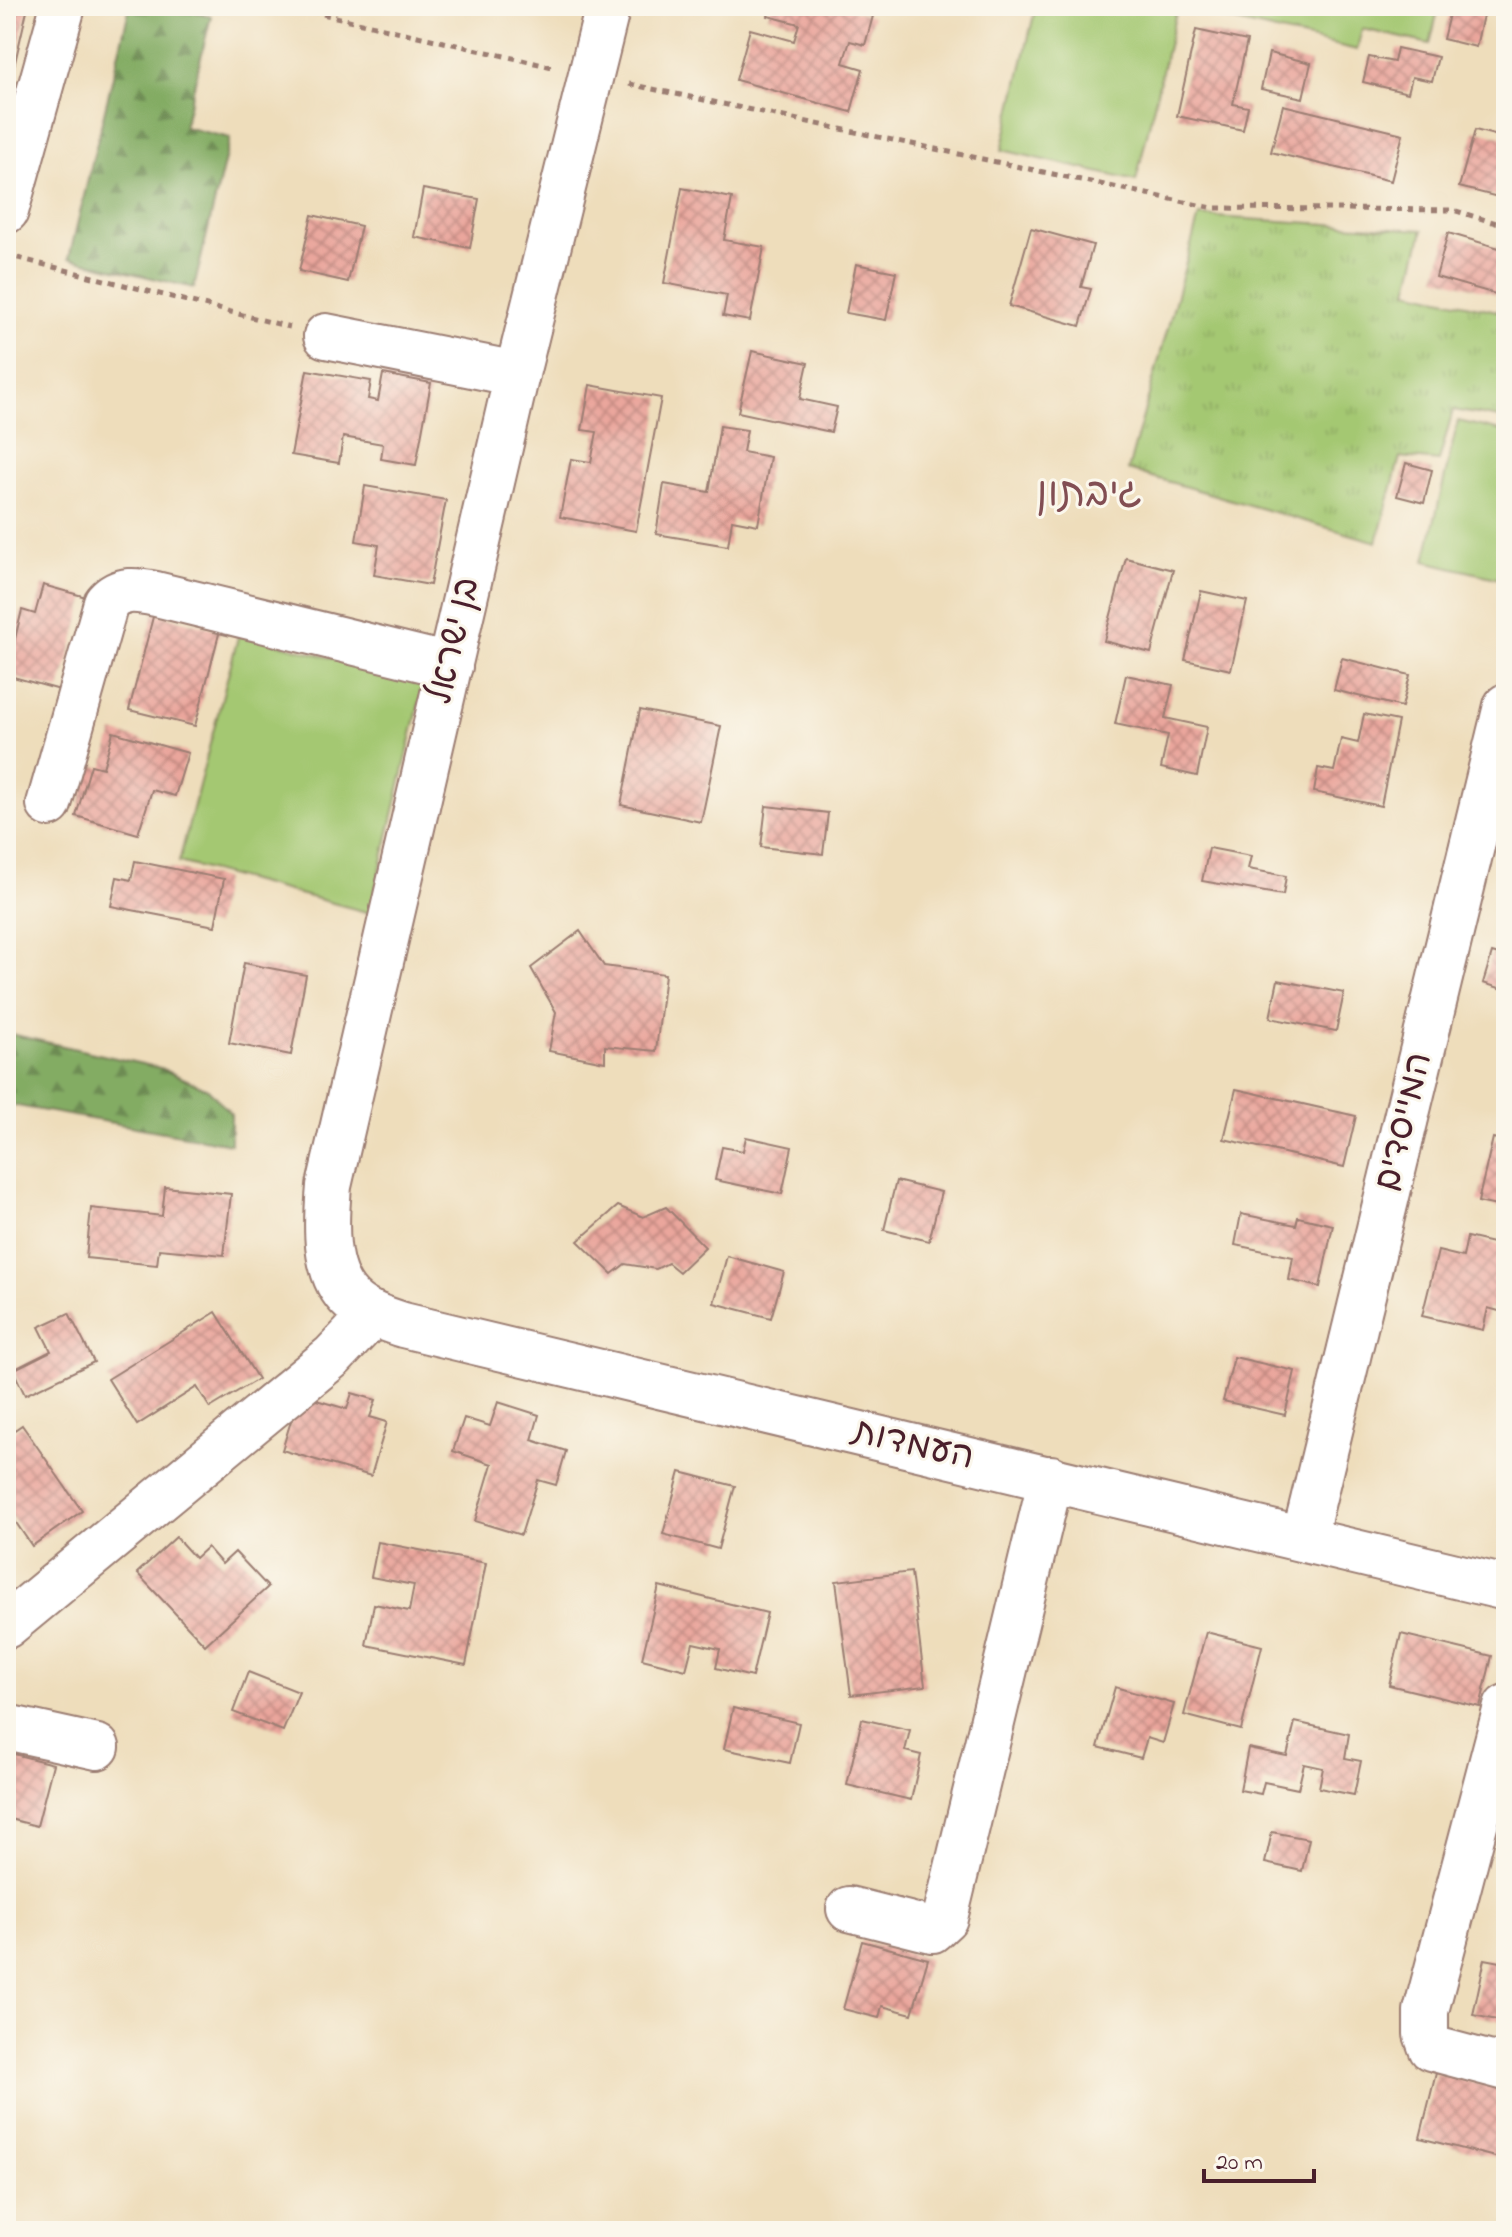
<svg xmlns="http://www.w3.org/2000/svg" width="1512" height="2237" font-family="'Indie Flower','Playpen Sans Hebrew',sans-serif">
<style>
.grass{fill:#a4c872;stroke:#77744e;stroke-width:2}
.forest{fill:url(#forest-firs);stroke:#666648;stroke-width:2}
.park{fill:url(#park-tufts);stroke:#77744e;stroke-width:2}
.building{fill:url(#building-cross-hatch)}
.lines{fill:none;stroke-linecap:round;stroke-linejoin:round}
.minor-casing{stroke:#9c7e73;stroke-width:48}
.path{stroke:#9c7e73;stroke-width:5;stroke-dasharray:6 6;stroke-linecap:butt}
.minor{stroke:#fff;stroke-width:44}
.labels{text-anchor:middle;dominant-baseline:central;stroke-width:6;stroke-linejoin:round;paint-order:stroke}
.street-label{font-size:36px;fill:#4a1f2b;stroke:#fbf7ec}
.quarter-label{font-size:40px;fill:#824e53;stroke:#fbf7ec}
</style>
<defs>
<pattern id="forest-firs" width="22" height="20" patternUnits="userSpaceOnUse" patternTransform="scale(2)"><rect width="22" height="20" fill="#83ac64"/><path d="M5 1l3.5 6h-7zM16 11l3.5 6h-7z" fill="#6d8b53"/></pattern>
<pattern id="park-tufts" width="24" height="20" patternUnits="userSpaceOnUse" patternTransform="scale(2)"><rect width="24" height="20" fill="#a4c872"/><path d="M3 7l-1-3M5 7V3M7 7l1-3M15 17l-1-3M17 17v-4M19 17l1-3" fill="none" stroke="#8fab63"/></pattern>
<pattern id="building-cross-hatch" width="8" height="8" patternUnits="userSpaceOnUse" patternTransform="scale(2)"><rect width="8" height="8" fill="#eaa69c"/><path d="M0 0l8 8M0 8l8-8" fill="none" stroke="#c0877f"/></pattern>
</defs>
<rect width="100%" height="100%" fill="#fbf7ec"/>
<filter id="ink" filterUnits="userSpaceOnUse"><feTurbulence type="fractalNoise" baseFrequency=".0125" numOctaves="2"/><feDisplacementMap in="SourceGraphic" scale="16" xChannelSelector="R" yChannelSelector="G"/><feConvolveMatrix kernelMatrix="1 2 1 2 8 2 1 2 1" color-interpolation-filters="sRGB"/></filter>
<filter id="wash" filterUnits="userSpaceOnUse"><feTurbulence type="fractalNoise" baseFrequency=".006" numOctaves="4" result="noise"/><feDisplacementMap in="SourceGraphic" scale="32" xChannelSelector="R" yChannelSelector="G"/><feGaussianBlur stdDeviation="1.8" result="paint"/><feColorMatrix in="noise" values="0 0 0 0 0 0 0 0 0 0 0 0 0 0 0 0 0 1.4 0 .05"/><feComposite in="paint" operator="in"/></filter>
<g filter="url(#wash)">
<rect width="100%" height="100%" fill="#edb"/>
<g class="grass">
<polygon points="1036,6 1439,6 1430,44 1362,29 1357,50 1177,8 1136,181 1002,150"/>
<polygon points="1458,421 1506,432 1504,580 1425,561"/>
<polygon points="239,633 424,683 370,913 179,862"/>
</g>
<g class="forest">
<polygon points="130,6 171,6 211,16 184,127 230,138 194,288 69,258"/>
<polygon points="6,1033 160,1068 208,1089 231,1114 231,1144 6,1104"/>
</g>
<polygon class="park" points="1199,216 1423,230 1408,291 1506,313 1506,419 1453,410 1439,461 1400,457 1377,542 1128,470"/>
<g id="blocks">
<g class="building">
<polygon points="6,6 28,6 13,71 6,69"/>
<polygon points="770,6 838,6 873,16 865,45 850,41 843,63 863,69 851,112 736,80 750,29 794,41 799,24 768,16"/>
<polygon points="1451,6 1485,6 1476,47 1443,39"/>
<polygon points="1196,30 1247,41 1233,104 1248,107 1243,130 1177,116"/>
<polygon points="1397,48 1438,57 1432,81 1412,77 1408,93 1363,82 1369,57 1394,62"/>
<polygon points="1269,53 1311,63 1303,98 1261,89"/>
<polygon points="1283,105 1403,134 1391,181 1271,152"/>
<polygon points="1475,130 1506,138 1506,199 1459,187"/>
<polygon points="682,188 732,198 724,240 764,247 750,321 723,316 727,295 664,283"/>
<polygon points="423,189 479,199 470,248 414,237"/>
<polygon points="312,215 361,226 348,282 299,271"/>
<polygon points="1031,228 1093,245 1081,287 1091,289 1080,326 1009,306"/>
<polygon points="1448,233 1506,250 1506,297 1436,277"/>
<polygon points="856,264 896,272 886,320 846,313"/>
<polygon points="752,351 808,363 800,399 837,407 831,432 738,412"/>
<polygon points="307,370 371,381 368,399 378,401 383,374 431,383 416,465 381,459 383,444 343,437 339,463 291,455"/>
<polygon points="590,385 661,398 636,531 560,517 571,459 591,462 597,432 582,430"/>
<polygon points="720,426 747,430 743,452 770,457 758,525 732,520 728,546 656,534 664,484 709,492"/>
<polygon points="1406,463 1432,470 1424,503 1397,496"/>
<polygon points="365,486 446,500 430,585 374,575 379,545 356,541"/>
<polygon points="1126,558 1173,570 1151,653 1104,641"/>
<polygon points="43,585 86,597 60,690 6,675 22,610 35,614"/>
<polygon points="1201,591 1247,601 1231,670 1185,660"/>
<polygon points="154,613 220,630 195,726 129,710"/>
<polygon points="1342,658 1410,675 1402,707 1334,690"/>
<polygon points="1126,675 1173,685 1165,718 1207,727 1197,776 1161,768 1168,735 1115,724"/>
<polygon points="640,710 721,726 701,822 621,805"/>
<polygon points="1364,714 1398,721 1381,806 1314,792 1318,768 1334,771 1341,739 1358,743"/>
<polygon points="113,732 188,753 175,796 152,790 138,834 76,816 91,765 103,768"/>
<polygon points="766,806 828,813 823,854 761,847"/>
<polygon points="1209,848 1251,856 1248,869 1286,876 1283,895 1202,881"/>
<polygon points="135,861 224,879 215,926 111,906 117,877 131,880"/>
<polygon points="580,931 604,966 665,974 656,1051 605,1046 605,1062 549,1051 556,1012 531,968"/>
<polygon points="1492,953 1506,957 1506,990 1483,983"/>
<polygon points="244,963 306,975 291,1055 229,1043"/>
<polygon points="1278,980 1344,993 1336,1031 1270,1018"/>
<polygon points="1236,1089 1356,1116 1344,1167 1224,1139"/>
<polygon points="746,1137 792,1147 782,1194 715,1180 722,1147 743,1151"/>
<polygon points="1493,1138 1506,1141 1506,1208 1478,1202"/>
<polygon points="896,1181 941,1192 929,1241 884,1230"/>
<polygon points="165,1187 231,1194 224,1255 159,1249 157,1265 86,1258 91,1208 162,1216"/>
<polygon points="618,1206 643,1217 666,1207 705,1247 679,1272 668,1263 656,1269 625,1264 612,1274 578,1241"/>
<polygon points="1241,1214 1296,1225 1298,1217 1333,1225 1320,1287 1289,1280 1293,1257 1235,1245"/>
<polygon points="1467,1237 1506,1246 1506,1313 1488,1308 1483,1330 1422,1316 1438,1251 1463,1257"/>
<polygon points="727,1256 784,1272 771,1318 714,1303"/>
<polygon points="216,1312 258,1379 210,1408 197,1387 137,1425 108,1379"/>
<polygon points="69,1313 94,1362 25,1395 13,1370 51,1351 39,1327"/>
<polygon points="1234,1357 1295,1371 1285,1415 1223,1401"/>
<polygon points="352,1393 376,1400 370,1417 387,1422 371,1476 282,1450 299,1395 347,1409"/>
<polygon points="498,1402 539,1415 532,1440 566,1451 556,1485 538,1480 521,1535 475,1521 492,1464 453,1451 464,1418 490,1426"/>
<polygon points="22,1425 82,1511 32,1546 6,1508 6,1436"/>
<polygon points="680,1472 735,1486 718,1549 663,1534"/>
<polygon points="176,1537 195,1558 207,1547 222,1564 235,1552 268,1587 205,1645 137,1573"/>
<polygon points="378,1542 486,1563 466,1665 366,1645 374,1604 409,1611 414,1585 371,1577"/>
<polygon points="911,1572 925,1686 851,1695 836,1581"/>
<polygon points="659,1586 767,1613 752,1677 716,1668 720,1649 693,1643 686,1670 642,1659"/>
<polygon points="1206,1632 1262,1646 1241,1730 1184,1715"/>
<polygon points="1401,1634 1492,1656 1480,1707 1389,1685"/>
<polygon points="248,1672 299,1692 283,1731 233,1712"/>
<polygon points="1115,1687 1174,1704 1163,1743 1147,1738 1141,1758 1098,1747"/>
<polygon points="733,1708 799,1723 790,1763 724,1749"/>
<polygon points="862,1719 910,1730 905,1751 921,1755 911,1800 847,1785"/>
<polygon points="1295,1722 1349,1734 1345,1758 1361,1761 1354,1795 1319,1788 1323,1768 1304,1764 1298,1789 1264,1782 1261,1794 1240,1790 1248,1748 1287,1756"/>
<polygon points="6,1752 53,1764 37,1826 6,1818"/>
<polygon points="1272,1832 1309,1839 1302,1871 1265,1863"/>
<polygon points="862,1941 928,1959 912,2014 882,2006 879,2018 843,2009"/>
<polygon points="1485,1959 1506,1963 1506,2022 1473,2015"/>
<polygon points="1436,2073 1506,2090 1506,2128 1499,2158 1420,2138"/>
</g>
</g>
</g>
<g filter="url(#ink)">
<use href="#blocks" fill-opacity="0" stroke="#9c7e73" stroke-width="2"/>
<g class="lines">
<g class="minor-casing">
<g id="minor">
<path d="M 608,6 L 517,374 L 329,1186 C 326,1221 322,1274 352,1301 C 366,1314 386,1319 403,1325 L 1506,1588"/>
<polyline points="6,211 63,6"/>
<polyline points="326,336 517,374"/>
<path d="M 49,804 L 106,603 C 120,587 137,590 156,594 L 450,666"/>
<polyline points="1304,1538 1506,706"/>
<polyline points="6,1626 333,1356 373,1314"/>
<polyline points="1506,1707 1426,2011 1426,2034 1431,2048 1506,2068"/>
<polyline points="6,1727 97,1747"/>
<polyline points="849,1909 932,1930 945,1918 1051,1478"/>
</g>
</g>
<g class="path">
<polyline points="288,6 552,67"/>
<polyline points="629,84 1213,208 1453,210 1506,226"/>
<polyline points="6,255 290,327"/>
</g>
<use href="#minor" class="minor"/>
</g>
</g>
<g class="labels">
<g class="street-label">
<text transform="translate(455 641) rotate(-77)">בן ישראל</text>
<text transform="translate(1405 1122) rotate(-76)">המייסדים</text>
<text transform="translate(913 1446) rotate(13)">העמדות</text>
</g>
<g class="quarter-label">
<text x="1089" y="495">גיבתון</text>
</g>
</g>
<rect width="1512" height="2237" fill="none" stroke="#fbf7ec" stroke-width="32"/>
<path d="M1204 2169v12h110v-12" fill="none" stroke="#4a1f2b" stroke-width="4"/>
<text x="1216" y="2169" font-size="24" fill="#4a1f2b" stroke="#fbf7ec" stroke-width="6" paint-order="stroke">20 m</text>
</svg>
